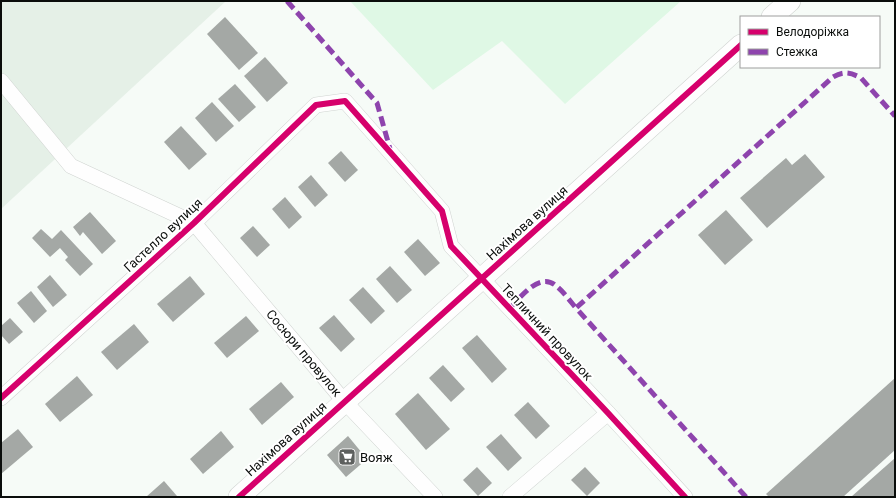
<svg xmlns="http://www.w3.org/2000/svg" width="896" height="498" font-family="Roboto,sans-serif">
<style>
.built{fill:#e5f0e7}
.green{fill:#dff8e5}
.building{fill:#a4a8a5}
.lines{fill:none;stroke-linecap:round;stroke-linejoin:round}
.street-casing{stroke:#d0d4d1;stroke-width:16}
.secondary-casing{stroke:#d0d4d1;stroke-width:22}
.street{stroke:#fefefe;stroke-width:15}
.secondary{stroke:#fefefe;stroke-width:21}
.quiet{stroke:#8e44ad;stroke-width:5;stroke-dasharray:10 5;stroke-linecap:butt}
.cycleway-casing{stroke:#fff;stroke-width:8}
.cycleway{stroke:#d6006c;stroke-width:6}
.labels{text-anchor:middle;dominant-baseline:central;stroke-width:4;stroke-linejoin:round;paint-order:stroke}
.street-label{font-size:13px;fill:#0a0d0b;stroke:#fff}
.poi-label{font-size:13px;fill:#0a0d0b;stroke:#fff;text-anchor:start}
</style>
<rect width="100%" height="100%" fill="#f6fbf7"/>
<polygon class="built" points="1,1 226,1 1,209"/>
<polygon class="green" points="350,1 681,1 565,104 502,41 433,90"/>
<g class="building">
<polygon points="225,17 258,53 239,70 207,34"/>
<polygon points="265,57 288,83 267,102 244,76"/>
<polygon points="235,84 256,107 239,122 218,99"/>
<polygon points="212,102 234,126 216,142 195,118"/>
<polygon points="181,126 207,154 189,170 164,142"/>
<polygon points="341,151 358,170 345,182 328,163"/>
<polygon points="805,154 825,177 767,228 740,198 786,158 792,165"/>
<polygon points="311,175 328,195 315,207 298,187"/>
<polygon points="285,197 302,217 289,229 272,209"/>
<polygon points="726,210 753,240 725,265 698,235"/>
<polygon points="90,212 116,241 102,254 83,232 80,236 73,227"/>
<polygon points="253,226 270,245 257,257 240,238"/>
<polygon points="41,229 52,239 61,230 93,264 80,276 65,260 68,257 60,248 50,257 32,238"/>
<polygon points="418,239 440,263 425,276 404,252"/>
<polygon points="390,266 412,290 397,303 376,279"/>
<polygon points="50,275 67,295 53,307 37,287"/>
<polygon points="190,276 205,294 173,322 157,304"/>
<polygon points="363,287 385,311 371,324 349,300"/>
<polygon points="31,291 47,311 34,323 17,303"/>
<polygon points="334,315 355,339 341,352 319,328"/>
<polygon points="246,316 259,331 227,358 214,343"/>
<polygon points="10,318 23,332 9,344 1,335 1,326"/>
<polygon points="134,324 149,342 117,370 101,352"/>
<polygon points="477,335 507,369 492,383 462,348"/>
<polygon points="443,365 465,389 451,402 429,378"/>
<polygon points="77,376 93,395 60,422 45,404"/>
<polygon points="895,378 895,450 843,497 769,497 766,494"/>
<polygon points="281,382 294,397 262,425 249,409"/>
<polygon points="418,393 450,429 426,450 395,414"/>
<polygon points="528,402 550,426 536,439 514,415"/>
<polygon points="18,429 33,447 1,474 1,443"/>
<polygon points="221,431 234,447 203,474 190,459"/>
<polygon points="501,434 522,458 508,471 486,447"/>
<polygon points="348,436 367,459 346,477 327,455"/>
<polygon points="895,458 895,497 851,497"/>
<polygon points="477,467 492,483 478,496 463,480"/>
<polygon points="585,467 600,483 587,496 571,480"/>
<polygon points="164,481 177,496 146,497"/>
</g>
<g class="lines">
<g class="street-casing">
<g id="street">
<polyline points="1,81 71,166 194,223 344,401 435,497"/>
<polyline points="1,398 194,223 316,105 345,101 442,211 451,246 608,413 685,497"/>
<polyline points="510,497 608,413"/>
</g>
</g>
<g class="secondary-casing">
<g id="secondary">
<polyline points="772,17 790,1"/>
<polyline points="239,497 741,45"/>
</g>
</g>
<use href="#street" class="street"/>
<use href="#secondary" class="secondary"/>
<g class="quiet">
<polyline points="287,1 377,103 390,149"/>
<path d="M 510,308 C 520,298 539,272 555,285 C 563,291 570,301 576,308"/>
<path d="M 746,497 L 576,308 L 833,77 C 843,71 850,72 861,78 L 895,116"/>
</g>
<g class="cycleway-casing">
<g id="cycleway">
<polyline points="1,398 194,223 316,105 345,101 442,211 451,246 608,413 685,497"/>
<polyline points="239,497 741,45"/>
</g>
</g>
<use href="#cycleway" class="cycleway"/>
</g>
<defs>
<g id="supermarket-square" transform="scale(0.9)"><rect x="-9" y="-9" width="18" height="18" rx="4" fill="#5d605e" stroke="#fff"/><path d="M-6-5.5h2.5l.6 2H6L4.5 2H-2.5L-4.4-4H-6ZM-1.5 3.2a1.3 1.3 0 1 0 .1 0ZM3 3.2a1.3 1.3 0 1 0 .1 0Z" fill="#fff"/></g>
</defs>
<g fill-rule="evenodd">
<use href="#supermarket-square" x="347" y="457"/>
</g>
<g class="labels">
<g class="street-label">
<text transform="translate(527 223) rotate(-42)">Нахімова вулиця</text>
<text transform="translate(163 235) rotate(-43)">Гастелло вулиця</text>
<text transform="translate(547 332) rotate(47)">Тепличний провулок</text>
<text transform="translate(304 353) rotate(50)">Сосюри провулок</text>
<text transform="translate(286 439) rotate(-42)">Нахімова вулиця</text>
</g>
<g class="poi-label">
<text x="360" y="457">Вояж</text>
</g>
</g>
<rect width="896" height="498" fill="none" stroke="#0a0d0b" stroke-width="4"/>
<rect x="740" y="16" width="140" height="52" fill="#ffffff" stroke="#9d9e9d"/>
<rect x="748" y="29" width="20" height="6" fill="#d6006c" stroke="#9d9e9d"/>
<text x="776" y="36" font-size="12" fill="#0a0d0b">Велодоріжка</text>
<rect x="748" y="49" width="20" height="6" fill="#8e44ad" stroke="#9d9e9d"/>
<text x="776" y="56" font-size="12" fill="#0a0d0b">Стежка</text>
</svg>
